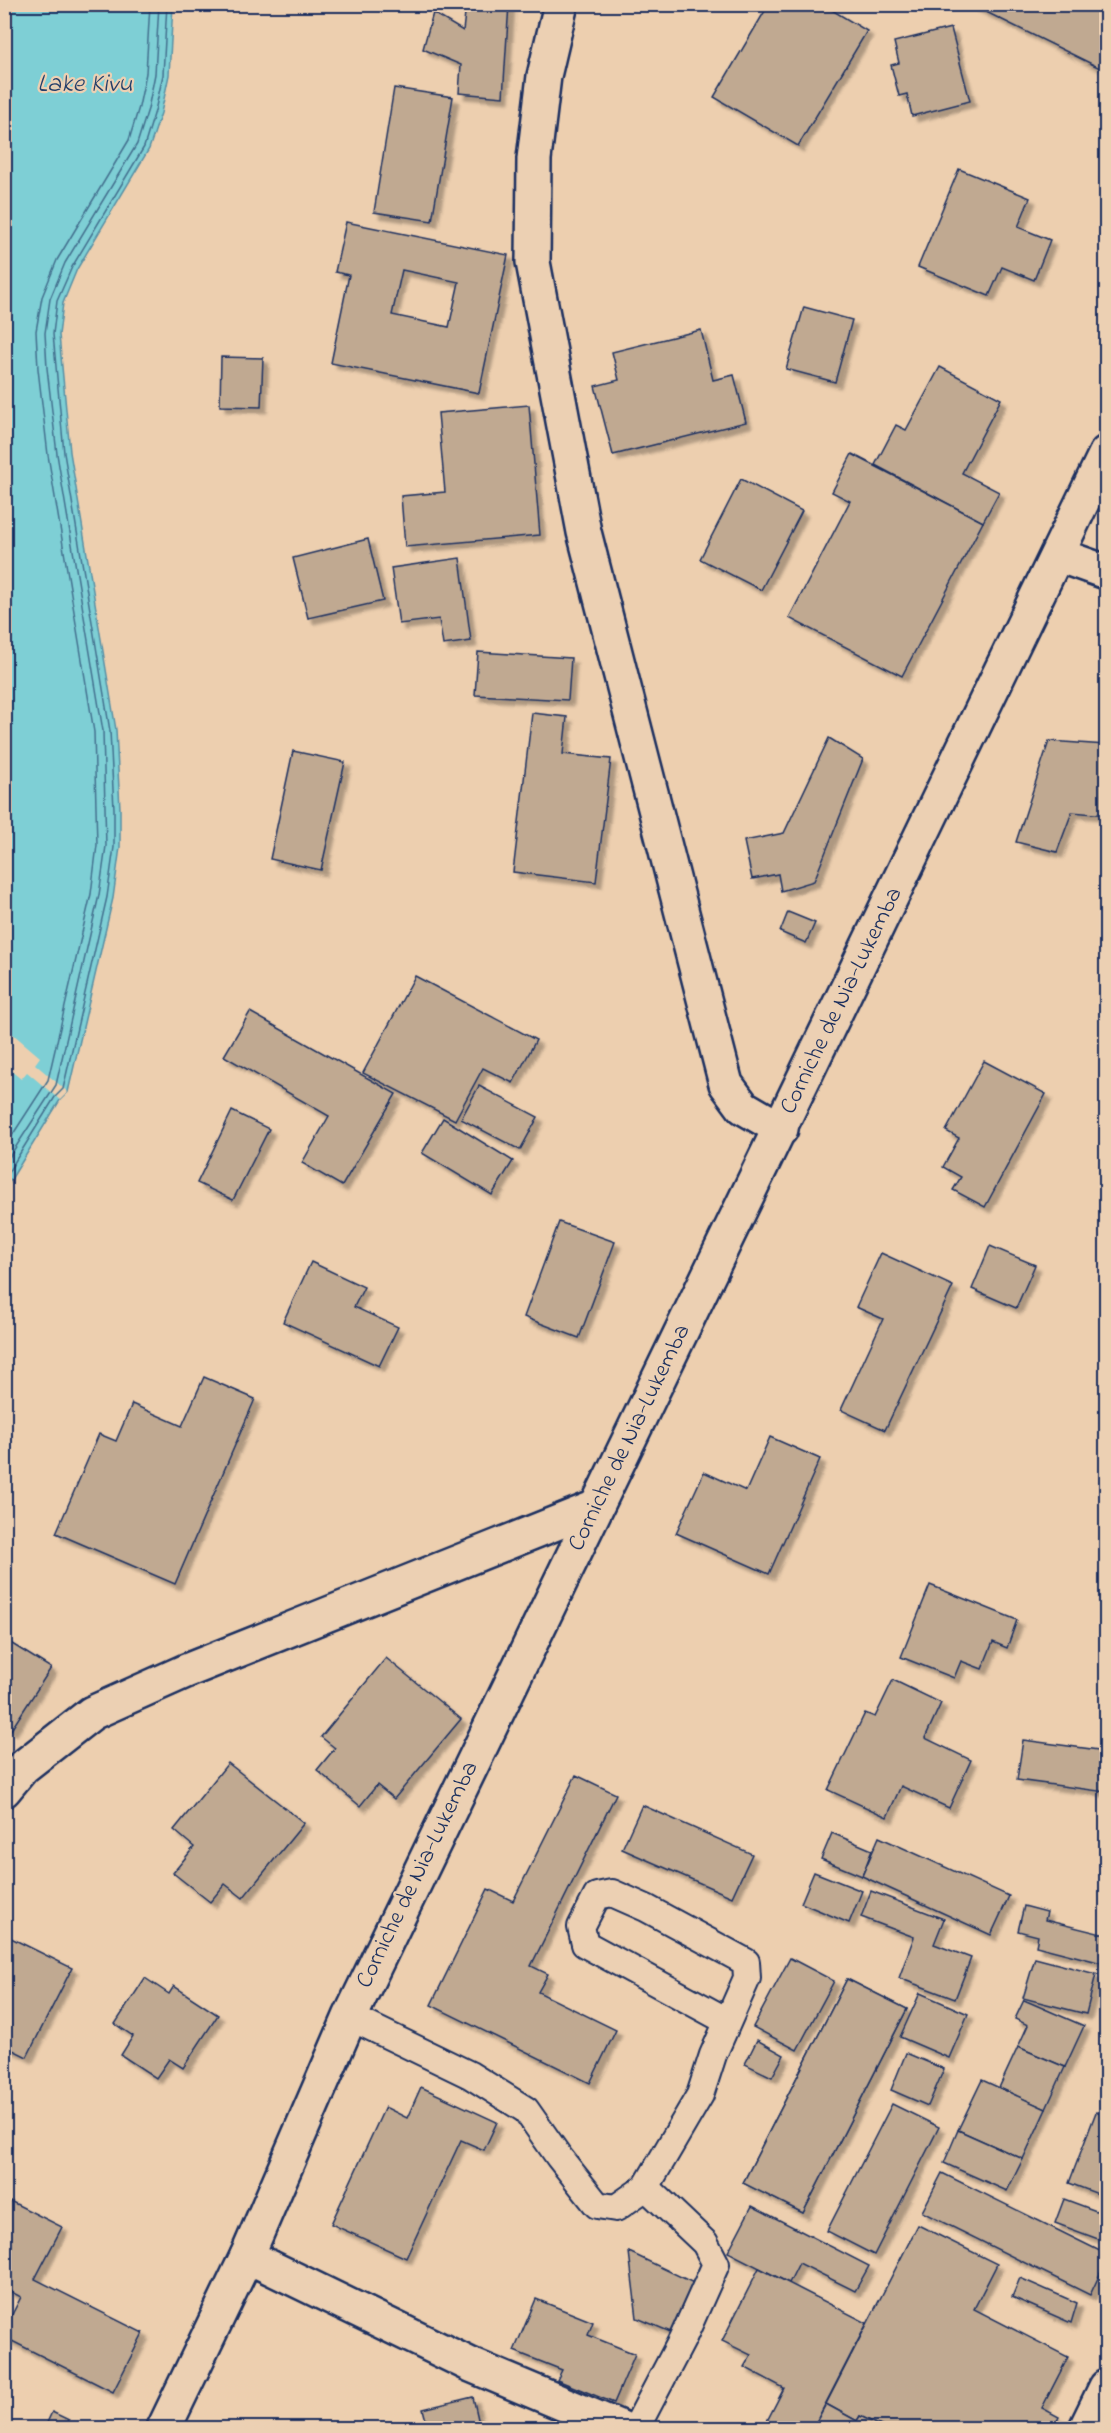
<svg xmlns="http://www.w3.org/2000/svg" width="1111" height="2433" font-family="'Indie Flower',sans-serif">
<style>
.water{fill:#7ecfd5;stroke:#568fa5;stroke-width:1.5}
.pier{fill:#edcfaf}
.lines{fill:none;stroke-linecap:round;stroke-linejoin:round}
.shore{stroke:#436f8e;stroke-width:1.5}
.building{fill:#c0a991;stroke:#1b2f5e;stroke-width:1.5;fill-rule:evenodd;filter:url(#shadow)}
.service-casing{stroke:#1b2f5e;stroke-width:30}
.minor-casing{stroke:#1b2f5e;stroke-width:38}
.service{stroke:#ecd0b3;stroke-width:26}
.minor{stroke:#ecd0b3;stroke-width:33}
.labels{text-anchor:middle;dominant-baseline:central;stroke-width:4.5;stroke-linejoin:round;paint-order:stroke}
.street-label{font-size:24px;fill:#1b2f5e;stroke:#ecd0b3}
.water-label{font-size:26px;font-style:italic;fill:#253f6a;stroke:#ecd0b3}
</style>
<defs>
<filter id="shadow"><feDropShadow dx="5.5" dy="5.5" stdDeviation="1.5" flood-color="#0004"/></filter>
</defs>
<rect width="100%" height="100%" fill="#edcfaf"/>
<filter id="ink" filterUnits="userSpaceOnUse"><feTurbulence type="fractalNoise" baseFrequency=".0167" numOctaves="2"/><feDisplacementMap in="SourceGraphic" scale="12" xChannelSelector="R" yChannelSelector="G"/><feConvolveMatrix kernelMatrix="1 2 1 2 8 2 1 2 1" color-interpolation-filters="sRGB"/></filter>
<g filter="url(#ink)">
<polygon class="water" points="5,5 173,5 169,75 161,113 149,149 77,269 63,303 59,335 70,452 116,730 120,809 120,847 113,898 68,1092 60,1100 5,1189"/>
<polygon class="pier" points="13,1034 40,1057 35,1064 68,1092 60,1100 27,1072 21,1079 5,1066 5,1044"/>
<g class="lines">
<g class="shore">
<polyline points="4,1148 48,1080 91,894 97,845 94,732 48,455 38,369 36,331 42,297 57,260 129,140 139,107 146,73 150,4"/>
<polyline points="4,1165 56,1085 99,895 106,846 103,731 57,454 47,368 45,333 50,299 65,263 137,144 148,109 155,74 159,4"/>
<polyline points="4,1179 55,1097 63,1089 107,897 114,847 114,809 110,731 64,453 53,334 57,301 72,267 144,147 155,111 163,75 167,4"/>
</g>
</g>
<g class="building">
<polygon points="466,4 509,4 503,97 459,93 461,65 423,49 433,13 463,31"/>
<polygon points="769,4 822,4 867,31 798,146 714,97"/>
<polygon points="970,4 1106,4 1106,71"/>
<polygon points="951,28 970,101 912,116 907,94 899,96 891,65 899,63 894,42"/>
<polygon points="394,88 453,97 432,221 374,212"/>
<polygon points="959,169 1030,198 1018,227 1050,240 1034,280 1002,267 989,296 918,267"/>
<path d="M 346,222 L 508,255 L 479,393 L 331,363 L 349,275 L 335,272 ZM 402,270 L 459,282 L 449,327 L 392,315 Z"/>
<polygon points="804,307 852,320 835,382 786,369"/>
<polygon points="701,330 713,380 734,375 746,422 613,455 595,386 619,380 612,352"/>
<polygon points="221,357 263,358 261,407 220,406"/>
<polygon points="940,367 1001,399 962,473 999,492 983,522 875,465 896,425 906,430"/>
<polygon points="529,405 540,535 405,547 401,496 445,492 438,413"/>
<polygon points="852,454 983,522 902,676 789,618 850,501 832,492"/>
<polygon points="741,479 802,511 761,590 700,559"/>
<polygon points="368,539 383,601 308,618 293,558"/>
<polygon points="460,558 471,641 443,645 439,619 399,624 391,568"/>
<polygon points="478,652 571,658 568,700 475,695"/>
<polygon points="532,713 567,717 563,754 611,759 596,882 513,872"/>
<polygon points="829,738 863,759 814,881 781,891 778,874 752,879 744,841 784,833"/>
<polygon points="1049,741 1106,745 1106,815 1072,812 1057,852 1016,842"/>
<polygon points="293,751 345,762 321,870 270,859"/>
<polygon points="788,912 815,923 806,943 780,932"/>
<polygon points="415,976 536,1040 513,1083 483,1068 455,1120 363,1073"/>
<polygon points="250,1012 396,1094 342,1186 302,1163 329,1116 224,1056"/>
<polygon points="984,1061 1046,1094 985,1207 953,1190 961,1177 943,1167 959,1138 946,1131"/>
<polygon points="479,1086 538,1117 520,1150 461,1119"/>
<polygon points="232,1111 269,1129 233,1200 197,1183"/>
<polygon points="443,1118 513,1161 492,1195 422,1153"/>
<polygon points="559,1222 615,1242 579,1338 524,1317"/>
<polygon points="990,1246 1035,1265 1016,1308 972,1289"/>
<polygon points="881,1253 953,1286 885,1430 841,1410 883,1319 856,1307"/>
<polygon points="311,1262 364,1287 354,1307 398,1327 379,1366 283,1322"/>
<polygon points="204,1377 255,1399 175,1584 56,1533 99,1434 116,1441 132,1404 182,1426"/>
<polygon points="1106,1386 1106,1471 1102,1471"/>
<polygon points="770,1437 820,1459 769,1574 676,1533 704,1472 746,1491"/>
<polygon points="930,1585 1017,1620 1007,1648 993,1642 982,1669 961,1661 954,1678 901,1657"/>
<polygon points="4,1639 51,1668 11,1730 4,1726"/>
<polygon points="386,1658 461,1719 394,1799 377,1785 360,1806 317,1770 335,1748 321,1737"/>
<polygon points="893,1680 941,1703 925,1738 971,1760 949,1808 901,1786 887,1817 828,1790 865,1713 875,1717"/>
<polygon points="1023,1740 1106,1751 1106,1792 1017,1780"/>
<polygon points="228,1763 304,1823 243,1898 225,1884 210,1902 173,1873 194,1847 174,1830"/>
<polygon points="576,1775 616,1794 531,1966 548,1974 538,1992 616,2030 590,2083 431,2005 488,1889 513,1901"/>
<polygon points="642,1805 752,1854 732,1897 622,1849"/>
<polygon points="832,1833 872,1850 862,1876 821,1859"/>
<polygon points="879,1837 1009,1896 991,1935 862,1876"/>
<polygon points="814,1872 862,1891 849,1923 801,1903"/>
<polygon points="871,1891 944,1919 934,1944 971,1958 955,1999 899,1978 914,1937 861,1917"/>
<polygon points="1024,1906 1047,1912 1045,1920 1106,1935 1106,1948 1102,1963 1036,1946 1038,1936 1018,1931"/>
<polygon points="9,1937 72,1968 27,2057 5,2046 4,2048 4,1947"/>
<polygon points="790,1958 834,1981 797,2050 753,2027"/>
<polygon points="1035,1958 1096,1974 1086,2014 1023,1998"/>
<polygon points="145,1978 169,1994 174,1986 218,2015 183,2068 169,2059 156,2078 121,2055 133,2036 115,2024"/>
<polygon points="847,1979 907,2009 803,2213 743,2183"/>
<polygon points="847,1979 907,2009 803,2213 743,2183"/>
<polygon points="920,1993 968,2014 949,2058 900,2037"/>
<polygon points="1024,2000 1084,2026 1065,2067 1018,2047 1028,2025 1015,2019"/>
<polygon points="757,2040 784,2055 772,2077 745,2064"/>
<polygon points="1018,2047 1065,2067 1046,2109 999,2088"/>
<polygon points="906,2053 944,2069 928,2106 891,2090"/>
<polygon points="982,2080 1046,2109 1023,2159 958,2130"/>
<polygon points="421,2087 497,2122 484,2150 461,2140 406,2258 331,2224 385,2107 407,2118"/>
<polygon points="892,2104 939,2127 874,2255 827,2231"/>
<polygon points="1106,2106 1106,2197 1069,2183 1096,2112 1103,2115"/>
<polygon points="958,2130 1023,2159 1007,2191 944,2163"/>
<polygon points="942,2173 1106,2254 1106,2261 1090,2295 922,2212"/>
<polygon points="1105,2196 1106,2242 1055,2223 1064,2199 1099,2212"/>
<polygon points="4,2198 62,2227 35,2279 143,2333 113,2392 4,2337 4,2330 21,2297 4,2288"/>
<polygon points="752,2206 869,2266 855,2291 799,2263 789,2283 728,2252"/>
<polygon points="918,2225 997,2264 974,2309 1068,2357 1042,2408 1059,2417 1053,2428 885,2428 860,2416 857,2421 826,2404"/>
<polygon points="629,2252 696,2284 673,2333 637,2318"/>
<polygon points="759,2268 867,2323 813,2428 772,2428 765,2425 784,2388 744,2367 751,2355 722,2341"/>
<polygon points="1020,2278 1077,2303 1071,2323 1012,2297"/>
<polygon points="536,2299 593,2322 588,2335 635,2354 614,2403 557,2380 562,2370 514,2351"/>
<polygon points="473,2397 480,2428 428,2428 423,2409"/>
<polygon points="826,2404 857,2421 860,2416 885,2428 813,2428"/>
<polygon points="52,2412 69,2420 65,2428 45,2427"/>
</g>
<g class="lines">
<g class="service-casing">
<g id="service">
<polyline points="350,2017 470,2075 526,2110 559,2157 597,2205 616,2208 646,2187 700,2095 713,2055 747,1978 746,1962 646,1908 612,1893 597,1896 581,1927 585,1944 727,2021"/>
<polyline points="636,2428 682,2340 716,2264 705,2243 646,2187"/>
</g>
</g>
<g class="minor-casing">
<g id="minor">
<polyline points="561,4 544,76 534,159 533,262 584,532 726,1084 743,1107 781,1129"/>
<polyline points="1058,555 1106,572"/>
<polyline points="4,1790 23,1767 92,1713 186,1671 596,1507"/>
<polyline points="247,2256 471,2365 621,2428"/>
<polyline points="164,2428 247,2256 350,2017 1106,453"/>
<polyline points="1086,2428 1106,2387"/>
</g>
</g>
<use href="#service" class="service"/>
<use href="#minor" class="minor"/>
</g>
</g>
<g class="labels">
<g class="street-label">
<text transform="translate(842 1001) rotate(-64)">Corniche de Nia-Lukemba</text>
<text transform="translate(630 1438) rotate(-64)">Corniche de Nia-Lukemba</text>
<text transform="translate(418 1875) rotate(-64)">Corniche de Nia-Lukemba</text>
</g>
<g class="water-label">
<text x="85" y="85">Lake Kivu</text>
</g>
</g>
<rect width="1111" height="2433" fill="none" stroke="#ecd0b3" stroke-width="24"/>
<rect x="12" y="12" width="1087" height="2409" fill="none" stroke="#1b2f5e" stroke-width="2" filter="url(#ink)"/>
</svg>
